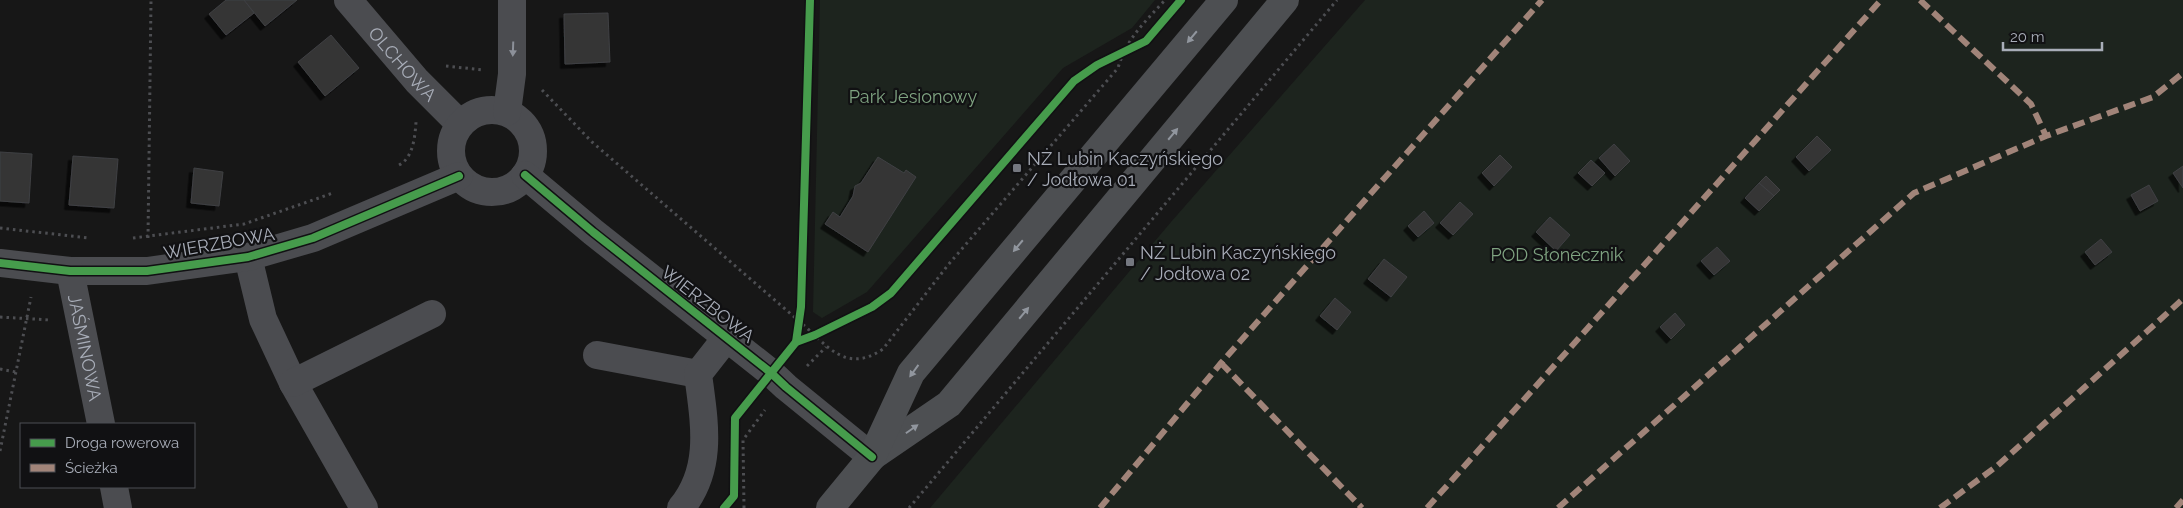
<svg xmlns="http://www.w3.org/2000/svg" width="2183" height="508" font-family="Raleway,sans-serif">
<style>
.green{fill:#1d241e}
.building{fill:#353536;stroke:#3f4043;filter:url(#shadow)}
.lines{fill:none;stroke-linecap:round;stroke-linejoin:round}
.path{stroke:#4d4e52;stroke-width:3;stroke-dasharray:2.5 4;stroke-linecap:butt}
.minor{stroke:#4b4c50;stroke-width:28}
.major{stroke:#4d4f52;stroke-width:28}
.quiet{stroke:#a18479;stroke-width:6;stroke-dasharray:12 6;stroke-linecap:butt}
.cycleway-casing{stroke:#111113;stroke-width:11}
.cycleway{stroke:#469c4c;stroke-width:8}
.oneway{fill:#91969e}
.oneway2{fill:#8c9099}
.poi-dot{fill:#757880;stroke:#111113;stroke-width:2}
.labels{text-anchor:middle;dominant-baseline:central;stroke-width:4.5;stroke-linejoin:round;paint-order:stroke}
.street-label{font-size:18px;fill:#a8adb8;stroke:#111113}
.park-label{font-size:18px;fill:#7fa381;stroke:#111113}
.poi-label{font-size:18px;fill:#a8adb8;stroke:#111113;text-anchor:start}
</style>
<defs>
<filter id="shadow"><feDropShadow dx="-4.5" dy="4.5" stdDeviation="0" flood-color="#0009"/></filter>
</defs>
<rect width="100%" height="100%" fill="#171717"/>
<g class="green">
<polygon points="820,0 1155,0 1132,28 1063,68 867,292 822,318 813,312"/>
<polygon points="1365,0 2183,0 2183,508 930,508 1171,222"/>
</g>
<g class="building">
<polygon points="226,0 244,0 254,13 226,35 209,14"/>
<polygon points="244,0 297,0 265,26"/>
<polygon points="608,13 610,62 565,64 564,14"/>
<polygon points="331,35 359,68 325,96 298,62"/>
<polygon points="1817,136 1831,150 1809,171 1796,157"/>
<polygon points="1614,144 1630,161 1615,176 1599,158"/>
<polygon points="0,152 32,154 29,203 0,201"/>
<polygon points="1500,155 1512,167 1494,186 1482,173"/>
<polygon points="73,156 118,159 114,208 69,205"/>
<polygon points="878,157 904,173 906,170 916,177 868,252 825,224 833,212 840,217 853,196 855,186 861,183"/>
<polygon points="1591,160 1605,173 1592,186 1578,173"/>
<polygon points="2183,166 2183,188 2173,173"/>
<polygon points="194,168 223,172 219,206 191,203"/>
<polygon points="1766,176 1780,190 1774,196 1759,183"/>
<polygon points="1759,183 1774,196 1759,211 1745,198"/>
<polygon points="2149,185 2158,201 2140,211 2131,195"/>
<polygon points="1460,202 1473,214 1453,235 1440,223"/>
<polygon points="1424,211 1434,223 1418,237 1408,226"/>
<polygon points="1550,217 1570,235 1556,251 1536,232"/>
<polygon points="2101,239 2112,252 2095,265 2085,252"/>
<polygon points="1717,247 1730,261 1714,275 1701,261"/>
<polygon points="1384,259 1407,277 1391,297 1368,279"/>
<polygon points="1335,298 1351,312 1337,330 1320,316"/>
<polygon points="1675,313 1685,325 1671,339 1660,327"/>
</g>
<g class="lines">
<g class="path">
<polyline points="446,66 483,70"/>
<path d="M 542,90 L 592,142 L 799,321 C 826,344 845,375 883,349 L 948,265 L 1118,68 C 1126,39 1145,22 1165,0"/>
<path d="M 399,165 C 413,158 415,137 416,122"/>
<polyline points="0,228 89,238"/>
<polyline points="133,238 244,224 333,193"/>
<polyline points="148,238 151,0"/>
<polyline points="0,317 50,320"/>
<polyline points="807,366 826,347"/>
<polyline points="0,369 16,372"/>
<polyline points="0,451 31,297"/>
<polyline points="744,508 743,440 765,410"/>
<polyline points="909,508 1337,0"/>
</g>
<g class="minor">
<path id="s1" d="M 348,0 L 417,81 L 460,124"/>
<circle cx="492" cy="151" r="41"/>
<polyline points="507,112 512,74 512,0"/>
<polyline points="525,175 593,232 770,372 786,387 872,457"/>
<polyline points="248,257 263,319 293,383 364,508"/>
<polyline points="0,263 70,271 147,271 248,257 313,238 459,176"/>
<path id="s2" d="M 70,271 L 101,424"/>
<polyline points="597,355 698,374"/>
<polyline points="293,383 432,314"/>
<polyline points="114,487 118,508"/>
<path d="M 681,508 C 714,468 704,421 698,374 L 727,337"/>
</g>
<g class="major">
<polyline points="873,456 949,404 1285,0"/>
<polyline points="830,508 872,457 911,373 1224,0"/>
</g>
<g class="quiet">
<polyline points="1920,0 2031,104 2046,136"/>
<polyline points="1221,363 1362,508"/>
<polyline points="1100,508 1221,363 1542,0"/>
<polyline points="1427,508 1881,0"/>
<polyline points="1558,508 1914,193 2046,136 2153,97 2183,73"/>
<polyline points="1940,508 1997,466 2183,299"/>
<polyline points="2176,508 2183,500"/>
</g>
<g class="cycleway-casing">
<g id="cycleway">
<polyline points="525,175 593,232 770,372 786,387 872,457"/>
<polyline points="0,263 70,271 147,271 248,257 313,238 459,176"/>
<polyline points="796,342 801,307 810,0"/>
<polyline points="724,508 734,496 735,418 796,342 815,335 872,307 891,293 1074,81 1097,65 1146,41 1181,0"/>
</g>
</g>
<use href="#cycleway" class="cycleway"/>
</g>
<defs><path id="oneway-solid" d="M-6-.8H1V-3.2L6.5 0L1 3.2V.8H-6Z" transform="scale(1.25)"/></defs>
<g class="oneway">
<use href="#oneway-solid" transform="translate(1192 37) rotate(130)"/>
<use href="#oneway-solid" transform="translate(1173 134) rotate(-50)"/>
<use href="#oneway-solid" transform="translate(1018 246) rotate(130)"/>
<use href="#oneway-solid" transform="translate(1024 313) rotate(-50)"/>
<use href="#oneway-solid" transform="translate(914 371) rotate(126)"/>
<use href="#oneway-solid" transform="translate(912 429) rotate(-35)"/>
</g>
<use class="oneway2" href="#oneway-solid" transform="translate(513 49) rotate(92)"/>
<g class="poi-dot">
<rect x="1012" y="163" width="10" height="10" rx="2.5"/>
<rect x="1125" y="257" width="10" height="10" rx="2.5"/>
</g>
<g class="labels">
<g class="street-label">
<text stroke="none"><textPath href="#s1" startOffset="84">OLCHOWA</textPath></text>
<text transform="translate(219 243) rotate(-10)">WIERZBOWA</text>
<text transform="translate(708 304) rotate(38)">WIERZBOWA</text>
<text stroke="none"><textPath href="#s2" startOffset="78">JAŚMINOWA</textPath></text>
</g>
<g class="park-label">
<text x="913" y="96">Park Jesionowy</text>
<text x="1557" y="254">POD Słonecznik</text>
</g>
<g class="poi-label">
<text x="1027" y="158">NŻ Lubin Kaczyńskiego<tspan x="1027" dy="21">/ Jodłowa 01</tspan></text>
<text x="1140" y="252">NŻ Lubin Kaczyńskiego<tspan x="1140" dy="21">/ Jodłowa 02</tspan></text>
</g>
</g>
<rect x="20" y="423" width="175" height="65" fill="#111113" stroke="#4d4f55"/>
<rect x="30" y="439" width="25" height="8" fill="#469c4c" stroke="#4d4f55"/>
<text x="65" y="448" font-size="15" fill="#a8adb8">Droga rowerowa</text>
<rect x="30" y="464" width="25" height="8" fill="#a18479" stroke="#4d4f55"/>
<text x="65" y="473" font-size="15" fill="#a8adb8">Ścieżka</text>
<path d="M2003 42v8h99v-8" fill="none" stroke="#a8adb8" stroke-width="2.5"/>
<text x="2010" y="42" font-size="15" fill="#a8adb8" stroke="#111113" stroke-width="4" paint-order="stroke">20 m</text>
</svg>
